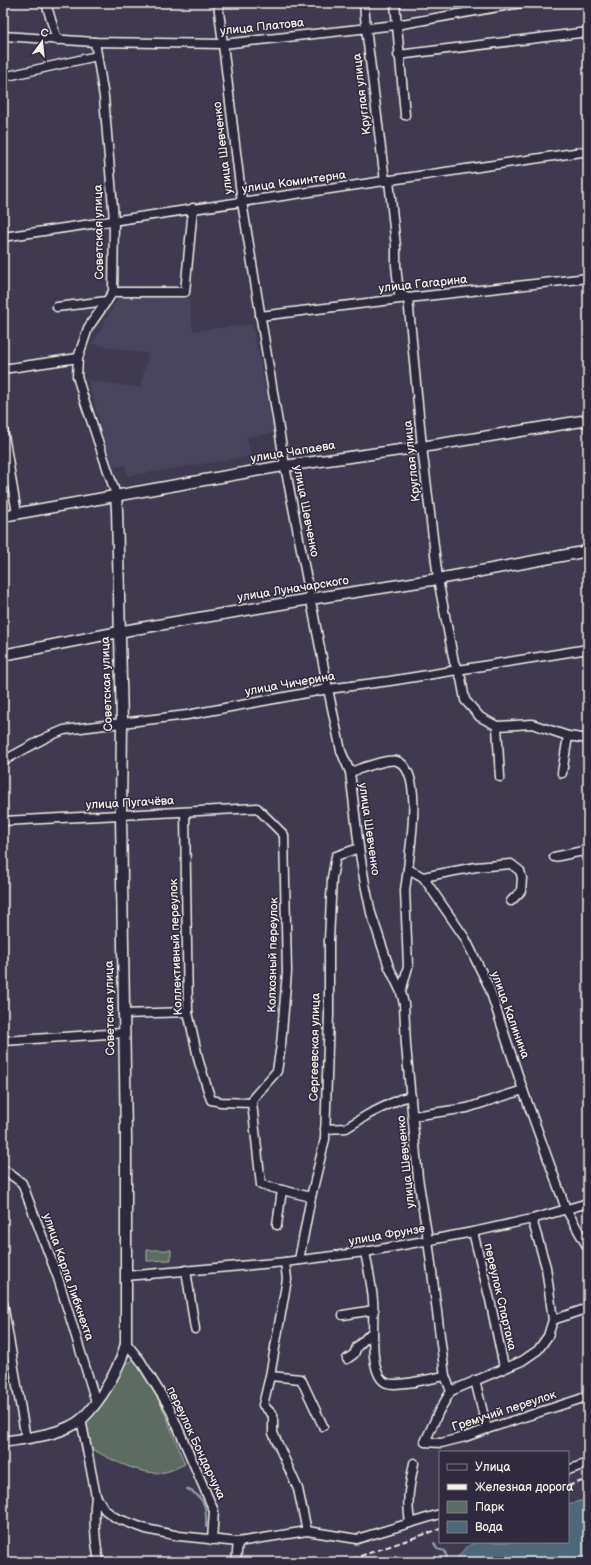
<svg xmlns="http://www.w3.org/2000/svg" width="591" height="1565" font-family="'Balsamiq Sans',sans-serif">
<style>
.built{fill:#4a455e}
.green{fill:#5b6c64;stroke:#a8aea6}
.water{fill:#4f6877;stroke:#919fa4}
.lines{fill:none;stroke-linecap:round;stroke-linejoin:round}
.stream{stroke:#919fa4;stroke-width:2}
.minor-casing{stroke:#f4f1e8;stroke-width:11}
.major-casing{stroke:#f4f1e8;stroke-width:13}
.minor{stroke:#2f2a3d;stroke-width:8}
.major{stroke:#2f2a3d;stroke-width:10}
.rail{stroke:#f4f1e8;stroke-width:2;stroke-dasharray:6 3;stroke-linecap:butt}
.labels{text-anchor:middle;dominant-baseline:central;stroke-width:3;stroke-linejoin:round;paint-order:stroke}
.street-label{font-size:12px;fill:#f4f1e8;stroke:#2f2a3d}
</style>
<rect width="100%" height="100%" fill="#3f3a50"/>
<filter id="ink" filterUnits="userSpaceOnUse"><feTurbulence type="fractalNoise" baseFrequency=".025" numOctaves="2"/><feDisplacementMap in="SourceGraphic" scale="8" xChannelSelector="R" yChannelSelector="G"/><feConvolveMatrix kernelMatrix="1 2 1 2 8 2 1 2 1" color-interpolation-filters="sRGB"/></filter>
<g filter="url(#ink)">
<polygon class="built" points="119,297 189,299 193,331 252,324 274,433 247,437 251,456 127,476 125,465 112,468 88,380 140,388 148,354 92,344"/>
<g class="green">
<polygon points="147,1250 171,1250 171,1260 147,1261"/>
<path d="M 135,1359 L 155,1389 L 185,1464 C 178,1467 171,1471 165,1472 C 143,1477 107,1458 89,1447 L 86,1432 L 86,1421 L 124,1365 Z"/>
</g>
<polygon class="water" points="588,1499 588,1562 454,1562 466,1547 476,1542 568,1542 568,1504"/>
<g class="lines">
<g class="stream">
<path d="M 187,1489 C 205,1497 207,1508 206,1527"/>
<polyline points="434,1543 437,1549 445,1551 447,1558 446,1562"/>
</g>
<g class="minor-casing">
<g id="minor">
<polyline points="46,3 57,40"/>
<polyline points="218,3 242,202 285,466 328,689 341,751 350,772 359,848 365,884 371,913 389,967 401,992 404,1004 406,1045 418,1178 428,1240 445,1376 451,1391 439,1411 425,1442 441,1443 465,1437 487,1429 580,1399 588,1395"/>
<polyline points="364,3 366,28 385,181"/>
<polyline points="395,3 405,115"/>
<polyline points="3,36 95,42 223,44 396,25 521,3"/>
<polyline points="95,42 104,97 114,220 113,292 88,328 78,358 77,376 83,396 116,495"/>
<polyline points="398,55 588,32"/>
<polyline points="3,77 97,56"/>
<polyline points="389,180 396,247 396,265 399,294 408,298 422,447 438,579 454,662 461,678 465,700 480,717 497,726 532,724 568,736 588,739"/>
<polyline points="3,237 588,151"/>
<polyline points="113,292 185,292 193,208"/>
<polyline points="57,307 107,301"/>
<polyline points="260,316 408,298 588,278"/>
<polyline points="3,369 78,358"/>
<polyline points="3,429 17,514"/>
<polyline points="497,726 500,777"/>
<polyline points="3,761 47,737 64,730 187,715 328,689 390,681 588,649"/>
<path d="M 350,772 C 360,769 388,758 397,761 C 424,771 410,846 408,869 L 423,877 L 465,938 L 489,987 L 523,1090 L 566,1209 L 588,1248"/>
<polyline points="562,773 568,736"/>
<polyline points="185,813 188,1012 199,1062 211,1100 221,1102 252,1103 261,1185 311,1197"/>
<polyline points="3,821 257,808 284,835 287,972 281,1045 277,1071 254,1097 252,1103"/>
<polyline points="584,850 588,862"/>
<polyline points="554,857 588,850"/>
<polyline points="423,877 476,867 511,864 520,871 522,878 521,891 511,901"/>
<polyline points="401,992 408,967 405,890 408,869"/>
<polyline points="123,1014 188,1012"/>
<polyline points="3,1041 123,1033"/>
<polyline points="413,1116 467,1108 523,1090"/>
<polyline points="325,1129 346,1128 369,1114 400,1099 411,1096"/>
<polyline points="3,1169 22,1183 58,1278 96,1402"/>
<polyline points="277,1225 282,1190"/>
<polyline points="473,1232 490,1300 504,1367"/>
<path d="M 365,1252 C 368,1268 372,1285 373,1301 C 375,1319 367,1376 387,1383 C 397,1387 433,1378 445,1376"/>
<polyline points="299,1260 311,1197 325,1139 329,1014 329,940 332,878 336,856 359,848"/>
<polyline points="285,1262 287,1279 270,1376 263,1405 273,1415 273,1433 298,1489 307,1531"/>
<polyline points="186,1270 195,1329"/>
<polyline points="126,1276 285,1262 365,1252 473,1232 532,1219 588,1203"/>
<polyline points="3,1303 26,1439"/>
<polyline points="343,1315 374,1310"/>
<polyline points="553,1320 588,1308"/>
<polyline points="126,1343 140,1360 169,1407 214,1511 212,1540"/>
<polyline points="347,1359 354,1354 357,1347 373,1331"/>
<polyline points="270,1376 301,1379 323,1426"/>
<polyline points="475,1380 487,1429"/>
<polyline points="451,1391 522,1361 538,1350 548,1336 553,1320 546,1267 532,1219"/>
<polyline points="81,1419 96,1496 105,1510 116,1518 146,1529 179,1536 238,1542 307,1531 357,1539 440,1514"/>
<polyline points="568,1470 588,1463"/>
<path d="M 96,1496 C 93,1518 95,1540 99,1562"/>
<path d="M 410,1522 C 406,1500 410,1484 414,1463"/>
<polyline points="236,1562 238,1542"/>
</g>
</g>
<g class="major-casing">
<g id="major">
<polyline points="3,516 277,467 422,447 588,420"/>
<polyline points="3,655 129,630 310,599 438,579 588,551"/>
<path d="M 3,1442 C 27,1438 63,1435 82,1419 C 92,1409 101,1397 108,1385 C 116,1371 123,1358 126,1343 L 126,1137 L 121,816 L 122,723 L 117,510 L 116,495"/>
</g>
</g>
<use href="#minor" class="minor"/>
<use href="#major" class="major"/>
<g class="rail">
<polyline points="568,1486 588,1479"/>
<polyline points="343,1562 440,1529"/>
</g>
</g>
</g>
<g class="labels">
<g class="street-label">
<text transform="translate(262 27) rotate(-6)">улица Платова</text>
<text transform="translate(362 94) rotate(-97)">Круглая улица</text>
<text transform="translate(223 148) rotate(-97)">улица Шевченко</text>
<text transform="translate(294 182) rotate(-8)">улица Коминтерна</text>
<text transform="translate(99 232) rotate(-91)">Советская улица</text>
<text transform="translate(423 284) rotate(-6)">улица Гагарина</text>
<text transform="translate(293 452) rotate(-9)">улица Чапаева</text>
<text transform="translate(412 461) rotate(-96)">Круглая улица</text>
<text transform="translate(306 511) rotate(79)">улица Шевченко</text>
<text transform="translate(293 589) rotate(-9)">улица Луначарского</text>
<text transform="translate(107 684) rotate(-92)">Советская улица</text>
<text transform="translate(290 684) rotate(-10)">улица Чичерина</text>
<text transform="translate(130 803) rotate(-3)">улица Пугачёва</text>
<text transform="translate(369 829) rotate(82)">улица Шевченко</text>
<text transform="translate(176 947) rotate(-92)">Коллективный переулок</text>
<text transform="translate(273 955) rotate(-89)">Колхозный переулок</text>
<text transform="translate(110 1008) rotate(-91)">Советская улица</text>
<text transform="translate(510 1015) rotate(70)">улица Калинина</text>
<text transform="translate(315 1047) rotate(-89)">Сергеевская улица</text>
<text transform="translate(406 1162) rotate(-96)">улица Шевченко</text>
<text transform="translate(387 1235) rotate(-10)">улица Фрунзе</text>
<text transform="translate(68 1277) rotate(71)">улица Карла Либкнехта</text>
<text transform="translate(500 1297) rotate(77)">переулок Спартака</text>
<text transform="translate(504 1411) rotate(-18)">Гремучий переулок</text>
<text transform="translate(196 1443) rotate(65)">переулок Бондарчука</text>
</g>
</g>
<rect width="591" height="1565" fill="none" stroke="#2f2a3d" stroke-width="16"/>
<rect x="8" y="8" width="575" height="1549" fill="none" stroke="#f4f1e8" stroke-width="1.5" filter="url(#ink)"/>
<rect x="439" y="1451" width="130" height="92" fill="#2f2a3d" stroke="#7e7a81"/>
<rect x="447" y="1464" width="20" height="6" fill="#2f2a3d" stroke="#7e7a81"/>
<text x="475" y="1471" font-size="12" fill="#f4f1e8">Улица</text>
<rect x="447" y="1484" width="20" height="6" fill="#f4f1e8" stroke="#7e7a81"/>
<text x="475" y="1491" font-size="12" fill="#f4f1e8">Железная дорога</text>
<rect x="447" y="1501" width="20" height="12" fill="#5b6c64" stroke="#7e7a81"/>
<text x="475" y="1511" font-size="12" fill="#f4f1e8">Парк</text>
<rect x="447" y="1521" width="20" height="12" fill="#4f6877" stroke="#7e7a81"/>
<text x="475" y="1531" font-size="12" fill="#f4f1e8">Вода</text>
<g transform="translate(42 42) rotate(15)" stroke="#2f2a3d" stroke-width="3" paint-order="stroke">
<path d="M0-3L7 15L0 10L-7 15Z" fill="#f4f1e8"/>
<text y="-6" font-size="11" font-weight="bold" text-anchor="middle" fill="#f4f1e8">С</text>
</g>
</svg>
